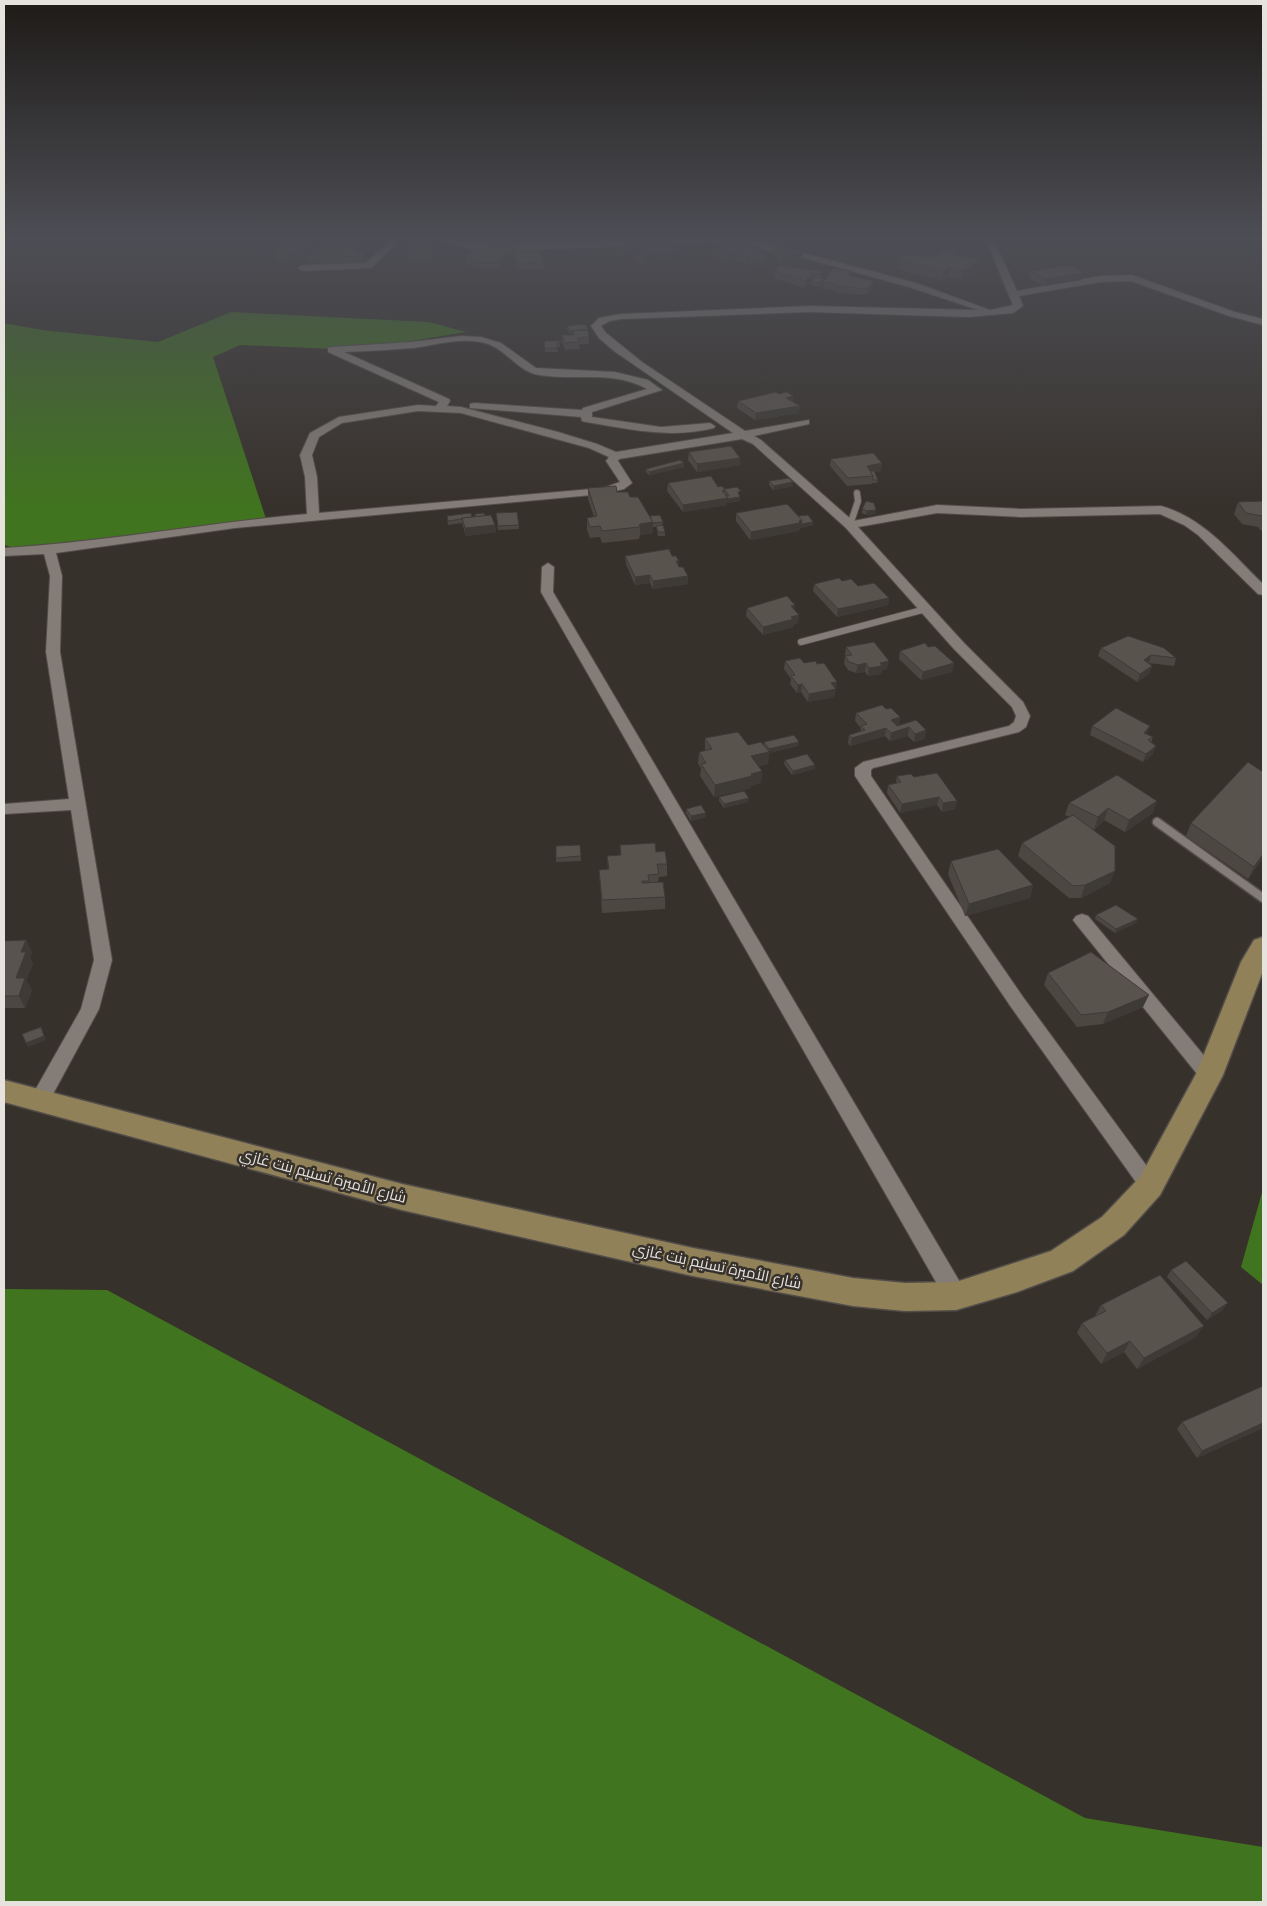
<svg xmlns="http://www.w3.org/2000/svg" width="1267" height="1906" font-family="'Playfair Display',Cairo,serif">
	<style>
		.forest { fill: #40741e }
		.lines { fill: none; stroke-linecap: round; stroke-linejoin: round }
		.service-far1-casing { stroke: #524d49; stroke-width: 8 }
		.service-casing { stroke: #524d49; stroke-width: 11 }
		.minor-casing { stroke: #524d49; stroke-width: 2 }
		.secondary-casing { stroke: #524d49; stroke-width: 3 }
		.service-far1 { stroke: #847d77; stroke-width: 6 }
		.service { stroke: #847d77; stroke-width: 8 }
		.minor { fill: #847d77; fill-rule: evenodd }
		.secondary { fill: #918159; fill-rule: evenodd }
		.wall { fill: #4d4742 }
		.shaded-wall { fill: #3e3a36 }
		.building { fill: #59534d; stroke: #3e3a36 }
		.labels { text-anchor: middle; stroke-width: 5; stroke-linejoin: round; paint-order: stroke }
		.street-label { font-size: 15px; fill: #e6e2de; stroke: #37312b }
	</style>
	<rect width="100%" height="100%" fill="#37312b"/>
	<g class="forest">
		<path d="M231,312L429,322L466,332L357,350L240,345L213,357L268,525L18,549L4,545V323L42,330L158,342Z"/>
		<path d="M1263,1189V1285L1241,1267Z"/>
		<path d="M4,1289L107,1290L1085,1818L1263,1847V1902H4Z"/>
	</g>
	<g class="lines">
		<g class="service-far1-casing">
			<g id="service-far1">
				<path d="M850,525L858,501L857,493"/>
				<path d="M801,642L926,609"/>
			</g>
		</g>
		<g class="service-casing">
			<path id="service" d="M1157,822L1263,898"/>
		</g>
		<g class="minor-casing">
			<g id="minor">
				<path d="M391,240H400L371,268L302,271L298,268L302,265L366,263Z"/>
				<path d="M442,240L499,245L631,240H702L698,243L499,251L472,249Z"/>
				<path d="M703,240H744L774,245L916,283L990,310L1013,305L986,240H994L1017,291L1100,276L1132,275L1235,312L1263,319V325L1229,316L1131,281L1100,282L1019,296L1023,306L1013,313L969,317L809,312L621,319L610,321L601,326L606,333L642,362L745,431L809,420V424L754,436L761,440L853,521L937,505L1021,509L1161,506C1203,517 1233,555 1263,584V595L1258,594L1198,535L1184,525L1160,514L1021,517L937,513L858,527L964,643L1023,702L1030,716L1026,727L1019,732L873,768L871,770V776L1023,997L1157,1180L1160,1186L1157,1192L1150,1195L1143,1192L1011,1007L855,776V768L863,762L1009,726L1014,722L1016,716L1012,707L954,649L846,528L753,444L742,439L619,459L618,461L632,483L624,489L603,494L235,528L56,553L62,576L60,652L112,960L99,1009L46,1107L39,1109L32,1107L29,1101L81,1009L94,960L71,810L4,814V804L69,799L46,652L50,576L44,554L4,556V548C105,542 206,523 307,514L305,477L300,455L310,433L339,417L418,405L436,406L439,402L328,352V348L331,347L411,342L461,336L481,337L501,343L536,368L615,372L648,380L662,390L592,412V417L661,427L710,423L715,426L714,428C670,439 629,429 586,422L582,421L581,417L470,408V404L474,403L582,410L583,408L647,389C614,370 575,381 539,375C518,372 508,351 488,344C464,336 436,345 413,348C390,350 367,351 344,352L449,399L450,401L447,406L461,407L558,432L597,444L616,452L733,433L614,351L599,338L591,326L599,318L621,314L809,306L978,310L909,287L789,254ZM418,411L461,413L589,448L609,457L606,461L620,482L603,488L319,513L317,477L312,455L319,437L342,423Z"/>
				<path d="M548,563L554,567L553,592L964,1289L967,1296L964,1303L956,1306L948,1303L541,592L542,567Z"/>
				<path d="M1082,914L1088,916L1216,1070L1219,1075L1216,1080L1209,1083L1202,1080L1076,924L1073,920L1076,916Z"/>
			</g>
		</g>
		<g class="secondary-casing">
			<path id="secondary" d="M1263,937V971L1223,1075L1160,1195L1124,1235L1073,1271L1017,1292L956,1310L905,1311L853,1306L693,1276L402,1210L4,1102V1080L402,1184L693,1248L853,1278L905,1283L956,1282L1051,1251L1102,1217L1140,1177L1196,1074L1241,962L1254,940Z"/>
		</g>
		<use href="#service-far1" class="service-far1"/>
		<use href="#service" class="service"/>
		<use href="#minor" class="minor"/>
		<use href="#secondary" class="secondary"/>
	</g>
	<g class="wall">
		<path d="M561,240H597V241H562Z"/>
		<path d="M357,242L359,252L367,259L363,263L308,262L307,255Z"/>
		<path d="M631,244L682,251L677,252V256L642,264L634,260V253H635L633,252V254L621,257L615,254V248L631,247Z"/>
		<path d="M437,246V253H436V260L429,262L407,258L406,252L408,251V248Z"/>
		<path d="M515,246V250L543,262L544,269L516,270L515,257L509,256L499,269L474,268L467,264L466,257L485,250Z"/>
		<path d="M278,247L311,249L302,258L294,257L289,261L275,260L274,253L278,249Z"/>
		<path d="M711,248L764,256L767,258V265L754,266L749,263L746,264L734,261L726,262L722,258H714L711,254Z"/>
		<path d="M774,250L802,253V259L781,264L774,257Z"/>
		<path d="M956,250L955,255L979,267L970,276L961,280L949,278L942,280L899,270L900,260L936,257Z"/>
		<path d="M774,271H822L821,278L824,281L850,271V276L873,287L867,295L835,293V291L823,289V283L820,287L811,285V282L813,280L804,288L774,278Z"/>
		<path d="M1030,271L1081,280L1044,286L1029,278Z"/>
		<path d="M567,326L588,332L589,344H579L580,349L565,350L562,342V335H573V334H570L567,329Z"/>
		<path d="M544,341H560V347H557L558,352H545Z"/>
		<path d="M779,394L793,396V402L799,413L755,420L737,408L738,401Z"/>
		<path d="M689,452L740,458V465L697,472L688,460Z"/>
		<path d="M831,459L882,463L881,471L875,472L878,480L877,483H872V482V484L847,486L830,466Z"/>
		<path d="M684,463V467L649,475L646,472V469Z"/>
		<path d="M769,481L793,482V486L773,490L769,485Z"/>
		<path d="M668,483L724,489L740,495L739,496L740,501L727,503V505L683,512L667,491Z"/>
		<path d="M588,488L617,492L630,497L650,516L663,522L662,525L665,532V536H658L656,527H653V533L640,535L639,539L602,543L600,537L590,538L587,530V518L594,517L588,499Z"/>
		<path d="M1263,501V533L1258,527L1242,524L1234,514L1238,502Z"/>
		<path d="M862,509L876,510V514L866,515L862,513Z"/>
		<path d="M496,513L519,525V529L498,530Z"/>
		<path d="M736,513L798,516L813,522V525L800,528L799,531L750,540L736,521Z"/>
		<path d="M447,516L472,517L485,516L495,525L496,532L466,536L462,523L448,525Z"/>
		<path d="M625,556L679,567L688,584L653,589L650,583L635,585L626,564Z"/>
		<path d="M842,581L889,598L888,605L837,617L813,591L814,584Z"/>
		<path d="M747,608L795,611L799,615L798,623L794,624L793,627L763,635L746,616Z"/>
		<path d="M846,647L887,669L882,670L881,674L868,676L865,672L856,673L848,670L844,664L845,656H846L845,655Z"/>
		<path d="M928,647L954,663L952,672L921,680L899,659L900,651Z"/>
		<path d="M1101,648L1176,658L1174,666L1149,663L1152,666L1149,674L1137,682L1098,656Z"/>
		<path d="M785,661L804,663L817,664L837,682L834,697L808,702L801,692L797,693L790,684L791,679L784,669Z"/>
		<path d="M886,709L900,717L899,725L926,730L924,739L914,742L908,736L890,741L885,736L850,746L848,743L849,735L860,732L861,728L855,721L856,713Z"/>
		<path d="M1092,726L1147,734L1153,737L1151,743L1153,754L1143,762L1090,735Z"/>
		<path d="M705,738L748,745H764V742H799L798,746L769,753L768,764L759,766L762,771L761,783L751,786V788L714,797L700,776L701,768L698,764L699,752L705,751Z"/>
		<path d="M785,760L815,769L792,775L784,764Z"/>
		<path d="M897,776L914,777L957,801L955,809L942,812L937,805L900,813L887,793L888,785L896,783Z"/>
		<path d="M719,797L748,802L724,808L719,801Z"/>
		<path d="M1069,803L1153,813L1125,832L1104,820L1094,830L1091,828L1110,883L1081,898H1069L1018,856L1022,843L1070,817L1065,815Z"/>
		<path d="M686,809L706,817L691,821L686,813Z"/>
		<path d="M1191,823L1263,858L1248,879L1186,836Z"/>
		<path d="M580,845L581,861L556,862V846Z"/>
		<path d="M620,845L656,852L667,864V876L659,877L658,882L665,897V909L602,913L599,870L608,869L607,856L620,855Z"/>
		<path d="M951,861L1033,885L1030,898L965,916L948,874Z"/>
		<path d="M1096,915L1136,923L1115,933L1095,919Z"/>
		<path d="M26,940L32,953L30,958L33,964L26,980L32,990L25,1008H4V941Z"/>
		<path d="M1048,973L1143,1007L1103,1024L1077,1027L1044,985Z"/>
		<path d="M1171,1270L1223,1310L1207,1320L1167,1277Z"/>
		<path d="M1101,1305L1196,1337L1137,1369L1124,1352L1101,1364L1077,1333L1082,1323L1095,1316Z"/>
		<path d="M1263,1386V1428L1197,1458L1177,1429L1182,1422Z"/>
	</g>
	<g class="shaded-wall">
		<path d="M357,242L359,254L354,252L352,247Z"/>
		<path d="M310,243L311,249L302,258L301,251Z"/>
		<path d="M682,245V251L677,252V256L642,264V257Z"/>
		<path d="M437,246V253H436V260L429,262L428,256L432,248Z"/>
		<path d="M633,248V254L621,257V251Z"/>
		<path d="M508,250L509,256L499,269L498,263Z"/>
		<path d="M764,250V257L767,258V265L754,266V260L758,253Z"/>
		<path d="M293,251L294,257L289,261L288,255Z"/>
		<path d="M366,253L367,259L363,263L362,257Z"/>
		<path d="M802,253V259L781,264L782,258Z"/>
		<path d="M734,254V261L726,262V255Z"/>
		<path d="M750,256L749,263L746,264V258Z"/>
		<path d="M980,258L979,267L970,276L961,280L962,271Z"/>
		<path d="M950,268L949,278L942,280L944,271Z"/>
		<path d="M814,273L813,280L804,288L805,281Z"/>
		<path d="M1083,273L1081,280L1044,286L1045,279Z"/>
		<path d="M873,281V287L867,295L868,289Z"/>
		<path d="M588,329V332L573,331V334H570V331Z"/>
		<path d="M793,396V403L786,398Z"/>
		<path d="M800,406L799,413L755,420L756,413Z"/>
		<path d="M740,458V465L697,472V464Z"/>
		<path d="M684,463V467L649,475V472Z"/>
		<path d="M882,463L881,471L870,473L867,466Z"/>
		<path d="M793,482V486L773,490L774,486Z"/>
		<path d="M740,497V501L727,503V505L683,512V505L728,498Z"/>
		<path d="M876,510V514L866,515L867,511Z"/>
		<path d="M802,520L813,522V525L800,528L799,531L750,540L751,532Z"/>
		<path d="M653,522V533L640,535V524Z"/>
		<path d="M495,525L496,532L466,536L465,528Z"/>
		<path d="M676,561H679V568Z"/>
		<path d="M650,575V583L635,585V577Z"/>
		<path d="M688,576V584L653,589V581Z"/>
		<path d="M889,598L888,605L837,617L838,609Z"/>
		<path d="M795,605L794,613L791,606Z"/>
		<path d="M799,615L798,623L794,624L793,627L763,635V627Z"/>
		<path d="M1151,655L1149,663L1144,660Z"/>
		<path d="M889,661L887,669L882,670L881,674L868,676L869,668L880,663Z"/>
		<path d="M866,663L865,672L856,673L858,665Z"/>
		<path d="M954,663L952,672L921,680L923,672Z"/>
		<path d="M1152,666L1149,674L1137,682L1140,674Z"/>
		<path d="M837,682L834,697L808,702L809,694L831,683Z"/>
		<path d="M802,684L801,692L797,693L798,685Z"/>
		<path d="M900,717L899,725L890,728L891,720Z"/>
		<path d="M1150,726L1147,734L1144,733Z"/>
		<path d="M909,727L908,736L890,741L891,733Z"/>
		<path d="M886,728L885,736L850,746L852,738Z"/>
		<path d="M926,730L924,739L914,742L915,734Z"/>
		<path d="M799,742L798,746L769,753L768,764L750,769L751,756L769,752V749Z"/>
		<path d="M1156,746L1153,754L1143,762L1146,754Z"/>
		<path d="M815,765V769L792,775L793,771Z"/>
		<path d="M762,771L761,783L751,786V788L714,797L715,785Z"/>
		<path d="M939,797L937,805L900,813L902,804Z"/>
		<path d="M749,798L748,802L724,808V804Z"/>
		<path d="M957,801L955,809L942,812L943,803Z"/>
		<path d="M1157,801L1153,813L1125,832L1129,820Z"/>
		<path d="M1108,808L1104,820L1094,830L1098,817Z"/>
		<path d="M706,813V817L691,821V816Z"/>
		<path d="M1263,854V858L1248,879L1254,867Z"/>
		<path d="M1115,871L1110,883L1081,898L1085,885Z"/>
		<path d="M1033,885L1030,898L965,916L969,904Z"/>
		<path d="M1138,919L1136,923L1115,933L1116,929Z"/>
		<path d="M26,940L32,953L30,958L33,964L26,980L32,990L25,1008L19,996L16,978L21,952Z"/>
		<path d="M1149,995L1143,1007L1103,1024L1108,1012Z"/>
		<path d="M41,1027L46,1040L28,1047L26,1043Z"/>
		<path d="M1228,1303L1223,1310L1207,1320L1212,1313Z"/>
		<path d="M1204,1326L1196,1337L1137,1369L1144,1358Z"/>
		<path d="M1130,1341L1124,1352L1101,1364L1107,1353Z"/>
		<path d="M1263,1423V1428L1197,1458L1202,1451Z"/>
	</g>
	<g class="building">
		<path d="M285,241L310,243L301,251H293L288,255L274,253V250L282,248L278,247Z"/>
		<path d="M346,241L357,242L352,247L358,248L354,252L366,253L362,257L307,255L318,245L334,246L342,245Z"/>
		<path d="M675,241L682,245L672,247L677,250L642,257L634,253L643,251L631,244L640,242L655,244Z"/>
		<path d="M417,244L437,246L432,248L436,250L431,252L435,253L428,256L406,252L410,250L408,248Z"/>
		<path d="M732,244L748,245L763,248L764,250L758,253L767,258L754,260L750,256L746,258L734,254L726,255L722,252H714L711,248Z"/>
		<path d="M627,245L633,248L621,251L615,248Z"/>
		<path d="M487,246H515L514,250H539L543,262L516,264L514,250H508L498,263L473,262L466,257L476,249L485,250Z"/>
		<path d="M781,247L802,253L782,258L774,250Z"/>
		<path d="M944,249L956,250L954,255L980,258L972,266L962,271L950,268L944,271L900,260L907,255L936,257Z"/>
		<path d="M1072,265L1083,273L1045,279L1030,271Z"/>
		<path d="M779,266L822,271L820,274L814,273L805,281L774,271Z"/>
		<path d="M833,268L850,271L847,275L873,281L868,289L836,286L837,284L823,282Z"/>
		<path d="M815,277L824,279L821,283L811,282Z"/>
		<path d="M585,324L588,329L570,331L567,326Z"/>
		<path d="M588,330L589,337L578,338L579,342L565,343L562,335H574L573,331Z"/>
		<path d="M544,341H560V343H557V348H545Z"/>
		<path d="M776,392L779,394L787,392L793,396L786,398L800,406L756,413L738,401Z"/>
		<path d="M731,446L740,458L697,464L689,452Z"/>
		<path d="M873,453L882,463L867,466L873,476L848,478L831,459Z"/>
		<path d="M680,460L684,463L649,472L646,469Z"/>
		<path d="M870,471H874L878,480H873V476Z"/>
		<path d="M711,476L718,487L722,486L725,490L722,491L728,498L683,505L668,483Z"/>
		<path d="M789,478L793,482L774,486L769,481Z"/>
		<path d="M616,486L617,492H628L630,497H638L653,522L640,524L639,527L602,531L600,526L590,527L587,518L597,516L588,488Z"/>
		<path d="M737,487L741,491L738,492L740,497L727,499L728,498L726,496H729L724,489Z"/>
		<path d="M866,501L874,503L876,510L867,511L862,509Z"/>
		<path d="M1263,501V517L1262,516L1246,513L1238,502Z"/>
		<path d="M787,504L802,520L799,521L800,523L751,532L736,513Z"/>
		<path d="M517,512L519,525L498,526L496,513Z"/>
		<path d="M471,513L472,517L462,518V519L448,521L447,516Z"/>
		<path d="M484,513L485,516L475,517V514Z"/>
		<path d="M491,515L495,525L465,528L462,518Z"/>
		<path d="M660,515L663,522L653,523L650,516Z"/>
		<path d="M808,515L813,522L801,524L802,520L798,516Z"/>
		<path d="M663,525L665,532H658L656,526Z"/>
		<path d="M669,549L672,556H676L679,561H676L679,567H683L688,576L653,581L650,575L635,577L625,556Z"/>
		<path d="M839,578L842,581L851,579L858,586L874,583L889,598L838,609L814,584Z"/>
		<path d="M787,596L795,605L791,606L799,615L791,617L794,619L763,627L747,608Z"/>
		<path d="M1128,636L1164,648L1176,658L1151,655L1144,660L1152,666L1140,674L1101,648Z"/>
		<path d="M874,642L889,661L880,663L882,666L869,668L866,663L858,665L849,662L845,656L852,655L846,647Z"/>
		<path d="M925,643L928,647L935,646L954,663L923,672L900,651Z"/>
		<path d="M800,658L804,663L816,661L817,664L824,663L837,682L831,683L836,689L809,694L802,684L798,685L791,676L795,675L785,661Z"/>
		<path d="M882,705L886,709L891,708L900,717L891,720L897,726L916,720L926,730L915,734L909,727L891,733L886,728L852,738L849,735L865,730L861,726L867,724L856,713Z"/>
		<path d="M1116,708L1150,726L1144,733L1153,737L1148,740L1156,746L1146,754L1092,726Z"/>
		<path d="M738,732L748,745L761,742L769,752L751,756L762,771L751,774L752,776L715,785L701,764L706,763L699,752L712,749L705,738Z"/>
		<path d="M794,735L799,742L769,749L764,742Z"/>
		<path d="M807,754L815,765L793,771L785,760Z"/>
		<path d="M1248,762L1263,772V854L1254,867L1191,823Z"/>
		<path d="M937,773L957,801L943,803L939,797L902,804L888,785L901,782L897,776L911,774L914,777Z"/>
		<path d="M1117,775L1157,801L1129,820L1108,808L1098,817L1069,803Z"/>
		<path d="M744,791L749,798L724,804L719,797Z"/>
		<path d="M701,805L706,813L691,816L686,809Z"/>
		<path d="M1073,815L1115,846V871L1085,885L1073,886L1022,843Z"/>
		<path d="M655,843L656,852L665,851L667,864H657L659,874L648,875L649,881H642V883L663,882L665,897L602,900L599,870L609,869L607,856L621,855L620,845Z"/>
		<path d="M580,845L581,856L556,858V846Z"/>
		<path d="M998,849L1033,885L969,904L951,861Z"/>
		<path d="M1116,905L1138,919L1116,929L1096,915Z"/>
		<path d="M26,940L21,952H26L16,978H25L19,996H4V941Z"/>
		<path d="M1091,952L1149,995L1108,1012L1081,1015L1048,973Z"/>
		<path d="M41,1027L44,1036L26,1043L22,1034Z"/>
		<path d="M1186,1261L1228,1303L1212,1313L1171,1270Z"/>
		<path d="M1160,1275L1204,1326L1144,1358L1130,1341L1107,1353L1082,1323L1106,1311L1101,1305Z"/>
		<path d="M1263,1386V1423L1202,1451L1182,1422Z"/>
	</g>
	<linearGradient id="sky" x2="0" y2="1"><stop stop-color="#1e1b18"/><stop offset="0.47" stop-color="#4d4e55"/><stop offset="1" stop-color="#4d4e55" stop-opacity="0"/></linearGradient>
	<rect width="1267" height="507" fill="url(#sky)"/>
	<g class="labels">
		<g class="street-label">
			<text transform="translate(323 1176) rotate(15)" y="5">شارع الأميرة تسنيم بنت غازي</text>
			<text transform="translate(717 1266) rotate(12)" y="5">شارع الأميرة تسنيم بنت غازي</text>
		</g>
	</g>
	<rect width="1267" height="1906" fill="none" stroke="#e6e2de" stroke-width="10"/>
</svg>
